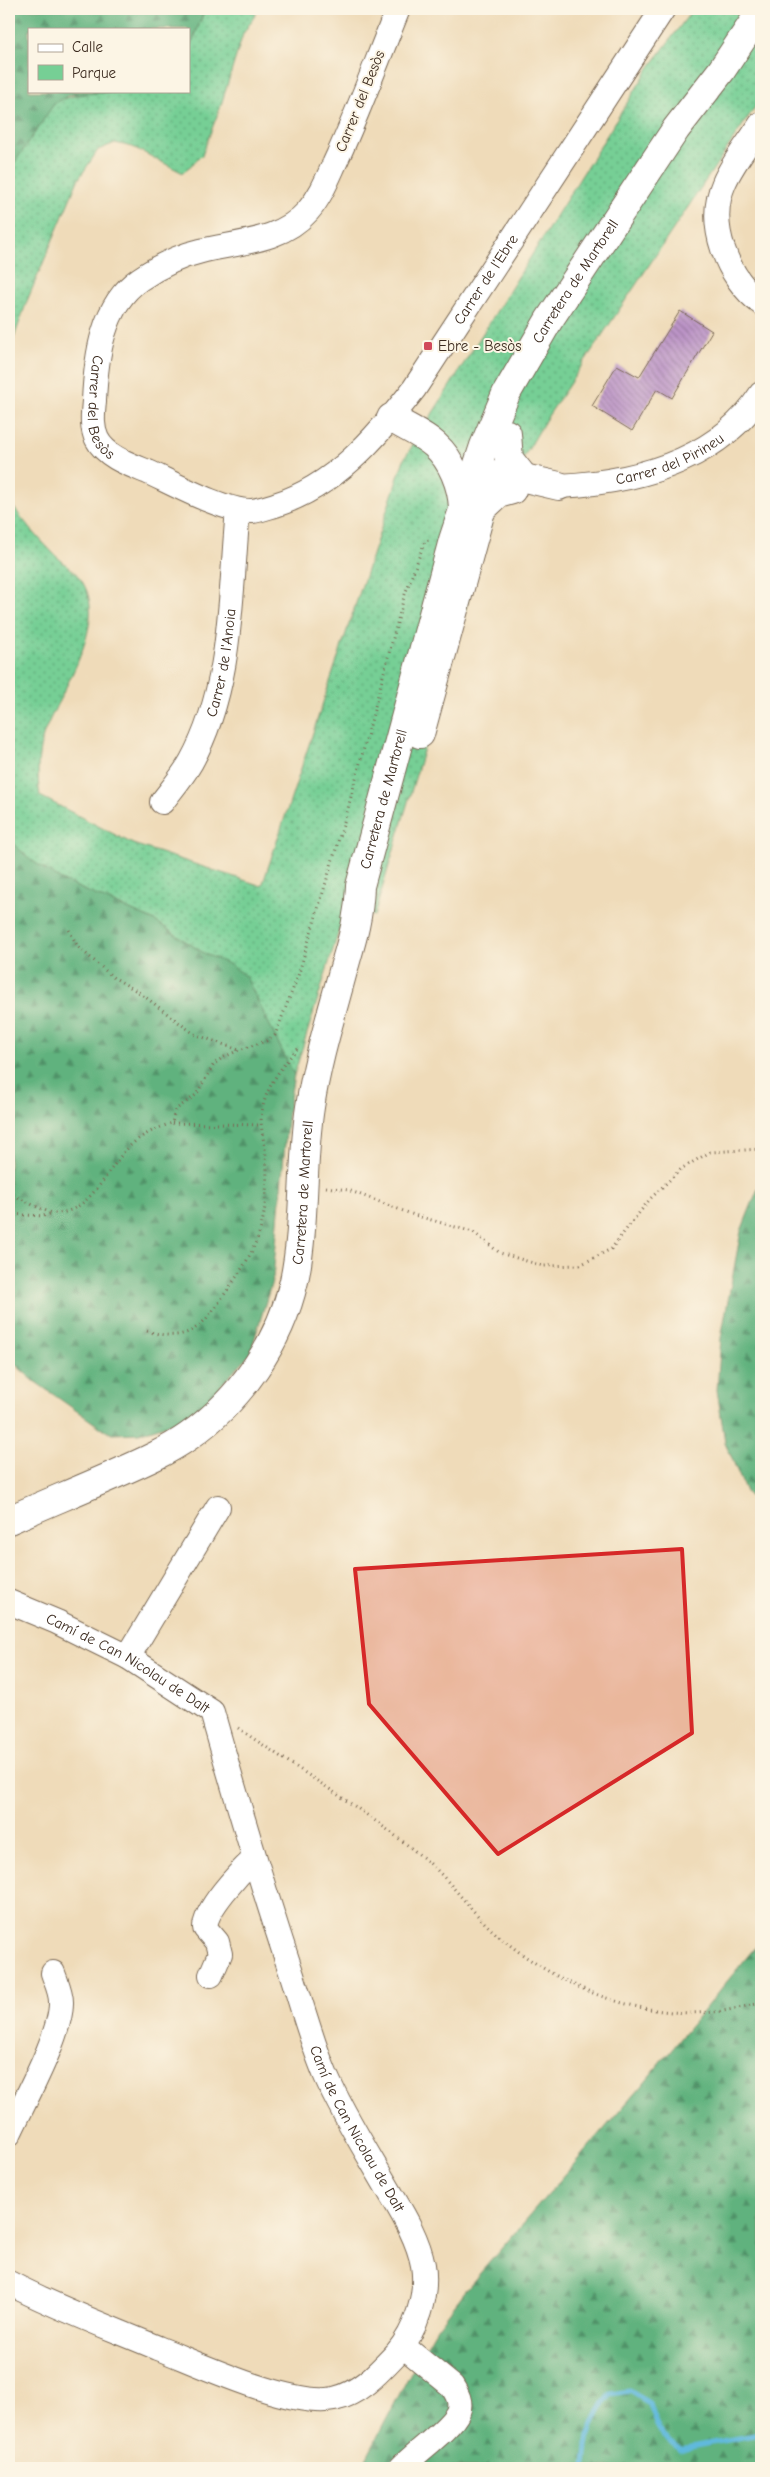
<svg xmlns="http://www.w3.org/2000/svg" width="770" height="2477" font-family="'Comic Neue',sans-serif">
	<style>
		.green { fill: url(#green-dots); stroke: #587c5a }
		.forest { fill: url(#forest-firs); stroke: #4e6e4e }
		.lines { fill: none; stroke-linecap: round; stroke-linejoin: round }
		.stream { stroke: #60b9dd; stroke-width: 5 }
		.building { fill: url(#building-back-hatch) }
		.minor-casing { stroke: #7a6854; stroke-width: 26 }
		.major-casing { stroke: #7a6854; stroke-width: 30 }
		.path { stroke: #7a6854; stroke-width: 3; stroke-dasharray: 1 4; stroke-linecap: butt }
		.minor { stroke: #fff; stroke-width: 24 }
		.major { stroke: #fff; stroke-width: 28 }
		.marked { fill: #d62828; fill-opacity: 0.2; stroke: #d62828; stroke-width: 4; stroke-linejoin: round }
		.poi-dot { fill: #d1495b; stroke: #fcf5e5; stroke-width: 2 }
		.labels { text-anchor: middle; stroke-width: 4; stroke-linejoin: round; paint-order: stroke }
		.street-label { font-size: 15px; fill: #3b2a1e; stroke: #fcf5e5 }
		.poi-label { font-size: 15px; fill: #3b2a1e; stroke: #fcf5e5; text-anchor: start }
	</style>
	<defs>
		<pattern id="green-dots" width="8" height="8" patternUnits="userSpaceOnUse" patternTransform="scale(1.25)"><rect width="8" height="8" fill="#76cf95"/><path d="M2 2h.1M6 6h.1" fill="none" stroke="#62a879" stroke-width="1.8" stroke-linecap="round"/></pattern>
		<pattern id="forest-firs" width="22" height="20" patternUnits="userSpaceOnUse" patternTransform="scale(1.25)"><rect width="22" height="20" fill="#60b27e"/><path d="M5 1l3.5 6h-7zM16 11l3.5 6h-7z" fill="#509167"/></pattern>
		<pattern id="building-back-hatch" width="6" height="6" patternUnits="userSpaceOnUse" patternTransform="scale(1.25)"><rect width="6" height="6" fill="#bc94c7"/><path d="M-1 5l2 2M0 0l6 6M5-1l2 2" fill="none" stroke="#9a79a1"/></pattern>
	</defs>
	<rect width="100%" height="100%" fill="#fcf5e5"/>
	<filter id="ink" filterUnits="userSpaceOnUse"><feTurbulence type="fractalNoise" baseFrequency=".02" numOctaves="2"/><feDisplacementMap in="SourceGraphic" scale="10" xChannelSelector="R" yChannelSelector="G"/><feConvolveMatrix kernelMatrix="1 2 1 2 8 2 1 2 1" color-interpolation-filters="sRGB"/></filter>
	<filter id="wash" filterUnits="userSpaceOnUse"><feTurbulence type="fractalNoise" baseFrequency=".0096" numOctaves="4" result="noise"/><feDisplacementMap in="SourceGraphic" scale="20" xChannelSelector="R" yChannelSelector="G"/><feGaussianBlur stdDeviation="1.12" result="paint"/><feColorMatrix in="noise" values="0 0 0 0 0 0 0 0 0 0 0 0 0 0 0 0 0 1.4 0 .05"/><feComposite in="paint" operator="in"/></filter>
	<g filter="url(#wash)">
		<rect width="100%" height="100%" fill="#efdbb9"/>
		<g class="green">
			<path d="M205,9H259L243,34L221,105L202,155L183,173L133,147L115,143L98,150L78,180L27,301L9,352V171L12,166C25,148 39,120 53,105C70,87 162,91 189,91V51Z"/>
			<path d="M693,9H761V98L546,419L497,503L374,916L346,908L294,1075L246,977L205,954L155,921L61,880L31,860L9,840V501C23,521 39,539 56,556C65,564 77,572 83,583C109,627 58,694 43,736C37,756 37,776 40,796L133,844L262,886L404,459L649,68Z"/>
		</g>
		<g class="forest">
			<path d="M9,9H205L189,51V29H29V91H128L69,95L54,104L9,171Z"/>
			<path d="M9,840L31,860L61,880L155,921L205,954L231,965L246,977L294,1075L288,1110L273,1278L250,1354L193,1416L140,1433L112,1434L104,1430L34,1381L9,1359Z"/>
			<path d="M761,1181V1509L746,1492L725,1442L717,1390L721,1338L741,1231Z"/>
			<path d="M761,1940V2468H361L410,2374L437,2328L469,2286L642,2085Z"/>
		</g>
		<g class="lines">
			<path class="stream" d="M585,2468C586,2438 592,2418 610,2394L630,2391L649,2403C656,2426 659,2436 680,2449L755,2435L761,2431"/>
		</g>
		<g id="blocks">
			<path class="building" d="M680,311L712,331L672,398L657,389L632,431L592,406L617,365L639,377Z"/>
		</g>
	</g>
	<g filter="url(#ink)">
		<use href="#blocks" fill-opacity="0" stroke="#7a6854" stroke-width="1"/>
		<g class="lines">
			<g class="minor-casing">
				<g id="minor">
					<path id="s1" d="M398,9C378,58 360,108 338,156C329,175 322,195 308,211C281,242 238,242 201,251C179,256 159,266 140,279C102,305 96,358 94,401C93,413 91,427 97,439C106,457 131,465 148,472C174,484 225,512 252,511C260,510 268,507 275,505C335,486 376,438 414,389L663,9"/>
					<path d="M761,124C749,143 733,162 724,183C706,224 727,278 761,303"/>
					<path id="s2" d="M559,486C636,482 717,462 761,394"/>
					<path id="s3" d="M162,802C172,789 183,776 191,762C233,686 230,594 238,510"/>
					<path id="s4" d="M9,1602L57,1622L128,1657L212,1712C237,1801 263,1888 292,1975C303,2009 312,2043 326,2076C343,2115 370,2157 391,2194C404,2216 418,2239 423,2265C428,2295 416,2331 396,2354C379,2372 359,2394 334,2399C292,2408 199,2364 158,2348C108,2327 57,2308 9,2283"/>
					<path d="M128,1657L218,1507"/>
					<path d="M211,1975L220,1954L217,1942L205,1928C205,1909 239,1873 253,1860"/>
					<path d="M9,2134C23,2103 62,2034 61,2002C61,1992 56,1982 53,1973"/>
					<path d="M401,2468C415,2453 451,2428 458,2412C462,2402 457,2394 452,2386L403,2346"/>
				</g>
			</g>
			<g class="major-casing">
				<g id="major">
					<path d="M391,418C405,427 423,434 435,445C452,460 462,486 463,508"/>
					<path d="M507,434L509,459L524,478"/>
					<path d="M474,502C484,473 491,470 520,477C533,480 546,483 559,486"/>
					<path d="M482,509L498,494L512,490"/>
					<path d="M420,734L482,507"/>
					<path id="s5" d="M9,1520C45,1504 82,1489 118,1473C143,1462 168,1451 189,1436C240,1400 280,1343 294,1281C306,1224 301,1164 310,1107C317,1061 331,1016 343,971C352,940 359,919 360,886L453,540L484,446L506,394L549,320L634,192L676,129L721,71L761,11"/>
				</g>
			</g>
			<g class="path">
				<path d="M69,930L78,947L113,977L140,993L194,1034L239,1050"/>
				<path d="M172,1123L261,1125"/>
				<path d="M326,1187L348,1190L414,1215L473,1232L500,1253L543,1266L580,1265L611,1249L650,1199L681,1169L710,1152L761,1149"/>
				<path d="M9,1193C18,1197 47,1213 54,1213C91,1214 107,1168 129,1147C141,1135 157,1128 172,1123L175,1110L196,1095L214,1064L222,1058L239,1050L266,1041L275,1035L298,976L347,812L404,597L425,541L430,540"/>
				<path d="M9,1214L43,1216L53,1213"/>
				<path d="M147,1331C195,1346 207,1319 231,1285C249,1259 261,1239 265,1206C266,1191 268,1173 266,1157C265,1142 259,1127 262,1112C265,1088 283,1064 299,1047"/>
				<path d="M238,1728C299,1770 364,1809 421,1856C448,1877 467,1907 492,1930C551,1983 632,2019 713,2012C729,2011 745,2006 761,2003"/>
			</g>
			<use href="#minor" class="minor"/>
			<use href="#major" class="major"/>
		</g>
	</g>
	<path class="marked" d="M682,1549L692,1733L498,1854L369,1704L355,1569Z"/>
	<rect class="poi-dot" x="423" y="341" width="10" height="10" rx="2.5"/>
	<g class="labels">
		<g class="street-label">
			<text transform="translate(360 101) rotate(-68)" y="5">Carrer del Besòs</text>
			<text dy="5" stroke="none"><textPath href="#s1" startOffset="1092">Carrer de l'Ebre</textPath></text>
			<text dy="5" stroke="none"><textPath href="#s5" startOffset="1438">Carretera de Martorell</textPath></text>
			<text dy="5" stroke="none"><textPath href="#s1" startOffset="549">Carrer del Besòs</textPath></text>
			<text dy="5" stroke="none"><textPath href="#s2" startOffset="115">Carrer del Pirineu</textPath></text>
			<text dy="5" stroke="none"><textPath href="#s3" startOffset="154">Carrer de l'Anoia</textPath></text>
			<text dy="5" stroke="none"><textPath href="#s5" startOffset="882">Carretera de Martorell</textPath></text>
			<text dy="5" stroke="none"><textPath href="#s5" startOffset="479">Carretera de Martorell</textPath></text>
			<text dy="5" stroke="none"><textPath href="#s4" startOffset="134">Camí de Can Nicolau de Dalt</textPath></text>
			<text dy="5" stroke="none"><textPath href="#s4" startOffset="674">Camí de Can Nicolau de Dalt</textPath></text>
		</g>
		<g class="poi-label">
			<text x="438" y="351">Ebre - Besòs</text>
		</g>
	</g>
	<rect width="770" height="2477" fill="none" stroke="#fcf5e5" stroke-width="30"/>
	<rect x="28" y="28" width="162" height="65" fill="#fcf5e5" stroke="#afa495"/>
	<rect x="38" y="44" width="25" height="8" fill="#ffffff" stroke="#afa495"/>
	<text x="72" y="52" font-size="15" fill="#3b2a1e">Calle</text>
	<rect x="38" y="65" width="25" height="15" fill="#76cf95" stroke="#afa495"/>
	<text x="72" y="78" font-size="15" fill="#3b2a1e">Parque</text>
</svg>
